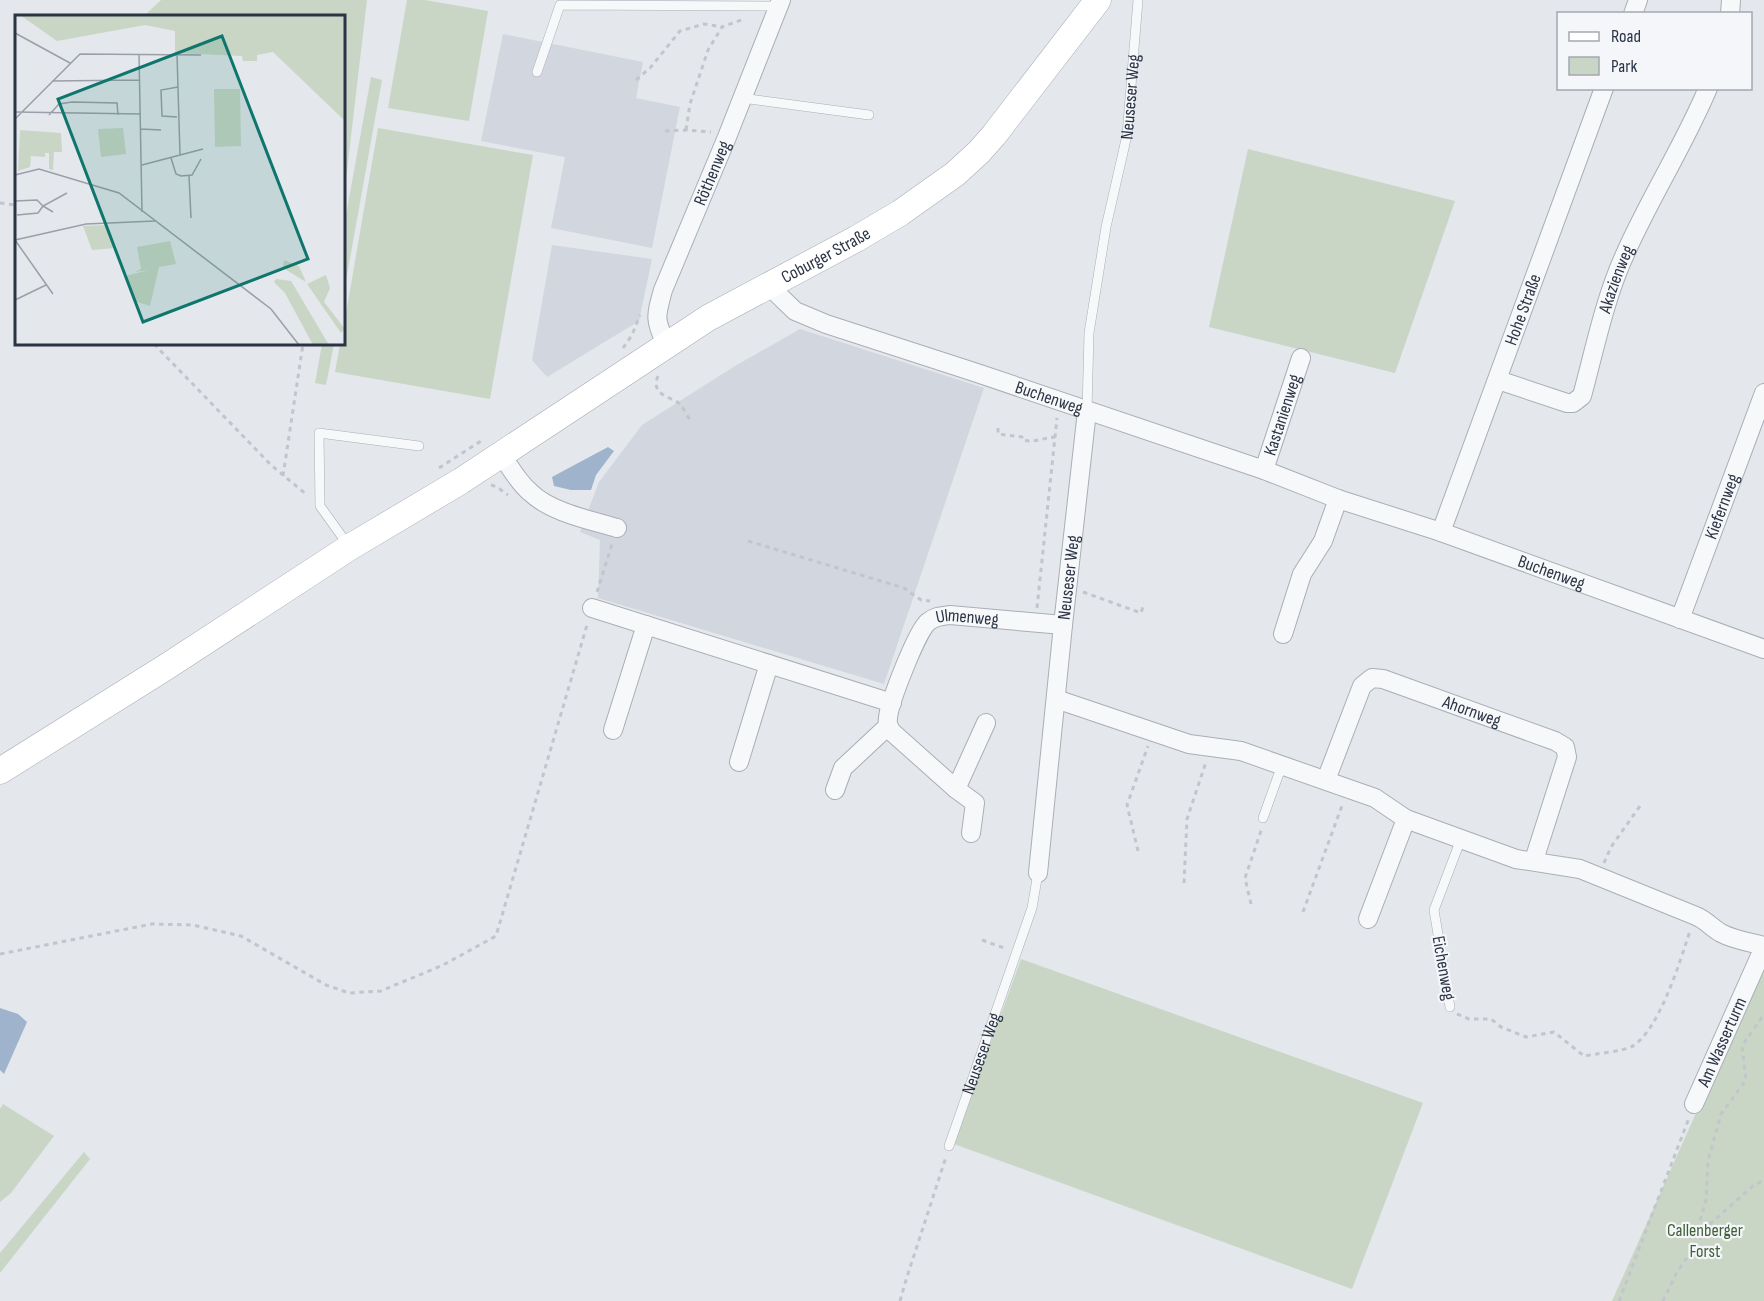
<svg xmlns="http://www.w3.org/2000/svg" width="1764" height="1301" font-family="'Sofia Sans Condensed',sans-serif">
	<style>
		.built { fill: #d2d6de }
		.green { fill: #c9d6c5 }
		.water { fill: #9fb4cc }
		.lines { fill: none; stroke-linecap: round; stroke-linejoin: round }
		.service-casing { stroke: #a9aeb7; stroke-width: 10 }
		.minor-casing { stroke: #a9aeb7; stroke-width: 20 }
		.secondary-casing { stroke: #a9aeb7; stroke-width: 27 }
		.path { stroke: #c2c5cb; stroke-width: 3; stroke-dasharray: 4.5 4.5; stroke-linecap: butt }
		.service { stroke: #f7f8fa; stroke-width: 9 }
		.minor { stroke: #f7f8fa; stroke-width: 18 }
		.secondary { stroke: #fff; stroke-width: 26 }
		.labels { text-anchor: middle; stroke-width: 4.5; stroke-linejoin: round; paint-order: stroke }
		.street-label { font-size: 18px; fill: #2b3445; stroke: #f4f6f9 }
		.park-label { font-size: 18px; fill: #3f6138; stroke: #f4f6f9 }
		.inset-road { fill: none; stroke: #9a9fa9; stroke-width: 1.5 }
		.view { fill: #0f766e; fill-opacity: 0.15; stroke: #0f766e; stroke-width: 3 }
		.inset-edge { fill: none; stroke: #2b3445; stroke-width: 3 }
	</style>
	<rect width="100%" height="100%" fill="#e4e7ec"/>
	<g class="built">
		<path d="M503,34L643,62L636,98L680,107L652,248L551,228L565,157L481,141Z"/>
		<path d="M552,245L652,259L639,321L547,377L532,360Z"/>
		<path d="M800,329L984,388L884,684L598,598L600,540L580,532L599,482L642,425L735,366Z"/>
	</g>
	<g class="green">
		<path d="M161,0H367L344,196V16H144Z"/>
		<path d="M407,0H425L488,11L469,121L388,108Z"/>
		<path d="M371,77L382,80L344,292V226Z"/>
		<path d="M378,128L533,155L490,399L335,372L340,344H344V325Z"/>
		<path d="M1248,149L1455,201L1395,373L1209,327Z"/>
		<path d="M322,344H334L326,385L315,383Z"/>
		<path d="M1021,959L1423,1103L1352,1289L954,1144Z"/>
		<path d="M1764,961V1301H1612Z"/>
		<path d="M3,1104L54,1136L11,1193L0,1202V1109Z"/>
		<path d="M84,1152L90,1159L0,1273V1253Z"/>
	</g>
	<g class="water">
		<path d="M608,447L614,451L596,475L591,490H571L554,486L552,477Z"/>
		<path d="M0,1008L18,1014L27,1022L4,1074L0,1070Z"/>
	</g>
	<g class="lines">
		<g class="service-casing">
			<g id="service">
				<path d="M537,72L560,5L778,6"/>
				<path d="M742,98L869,115"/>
				<path id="s1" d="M1087,411L1089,333L1106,227L1127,135L1138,0"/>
				<path d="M348,545L320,506L319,433L419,446"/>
				<path d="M1263,818L1282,765"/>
				<path d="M1450,1007L1434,910L1461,839"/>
				<path id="s2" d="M949,1146L1032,908L1038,873"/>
			</g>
		</g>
		<g class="minor-casing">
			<g id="minor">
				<path d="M1633,14L1638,0"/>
				<path d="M1730,14L1731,0"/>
				<path id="s3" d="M768,285L795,311L826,324L974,372L1264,470L1338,499L1441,532L1764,649"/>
				<path id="s4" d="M666,345C655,318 655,319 663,290L727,137L781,0"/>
				<path id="s5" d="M1498,380L1567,403H1573L1582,396C1595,348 1605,297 1626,252C1651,196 1684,145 1708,88"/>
				<path d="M501,454C510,467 518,482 530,492C550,512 590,520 617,528"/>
				<path id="s6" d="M1264,470L1301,358"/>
				<path id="s7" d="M1441,532L1604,88"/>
				<path d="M592,608L892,703"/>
				<path id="s8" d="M1680,619L1764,393"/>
				<path d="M1283,634L1302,574L1323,541L1338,499"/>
				<path d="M1056,699L1189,744L1241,751L1375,798L1406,819L1516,859L1580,869L1696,916C1706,920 1712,928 1721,933C1734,940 1749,942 1764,946"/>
				<path d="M613,730L646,625"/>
				<path d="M739,762L769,664"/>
				<path id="s9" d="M1326,780L1362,686L1372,678L1383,679L1555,741L1565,747L1567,757L1534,860"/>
				<path d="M956,789L986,723"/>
				<path d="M835,790L843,768L888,726"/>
				<path id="s10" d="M971,833L975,803L956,789L892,732C889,727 887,724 888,718C889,703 917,631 928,622C935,616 942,616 950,615L1063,625"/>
				<path id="s11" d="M1038,873L1063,625L1087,411"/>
				<path d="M1368,919L1406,819"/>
				<path id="s12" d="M1694,1104L1764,947"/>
			</g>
		</g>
		<g class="secondary-casing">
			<g id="secondary">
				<path id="s13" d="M0,771L166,667L350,547L461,481L708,318L856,239L900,213L955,174L979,152L994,135L1098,0"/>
			</g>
		</g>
		<g class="path">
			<path d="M636,80L650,68L680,31L704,24L722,27"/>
			<path d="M686,130L690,104L708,50L722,27L744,19"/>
			<path d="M665,131L686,130L711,132"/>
			<path d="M0,203L16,205"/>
			<path d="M154,344L271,465L307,495"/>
			<path d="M623,348L632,335L640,315"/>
			<path d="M658,376C650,395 670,396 680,404C684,409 687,416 691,421"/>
			<path d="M998,428V434L1022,437V440C1036,443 1041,438 1055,437"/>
			<path d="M439,468L484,439"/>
			<path d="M283,476L303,344"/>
			<path d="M491,485L497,487L508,495"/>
			<path d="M748,541L904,588L921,600L930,601"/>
			<path d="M597,592L612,544"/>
			<path d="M1083,592L1141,613L1144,603"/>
			<path d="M1037,608L1057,418"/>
			<path d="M1138,851L1127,805L1148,746"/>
			<path d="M1604,863L1611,847L1640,806"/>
			<path d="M1184,883L1187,819L1206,762"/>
			<path d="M1251,904L1245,878L1262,828"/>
			<path d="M1303,912L1343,803"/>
			<path d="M982,940L1007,949"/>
			<path d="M0,954L152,924L193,925L241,936L326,985L349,993L381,991L443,965L496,936L587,625"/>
			<path d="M1457,1014L1469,1019H1491L1501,1027L1526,1037L1554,1032L1584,1056C1594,1054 1623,1051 1631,1047C1659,1032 1680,961 1690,931"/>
			<path d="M1695,1246L1694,1233L1700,1221L1706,1200L1708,1161L1721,1114L1746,1080L1742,1046L1764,1014"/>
			<path d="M900,1301L906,1280L946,1157"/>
			<path d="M1619,1301L1689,1118"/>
			<path d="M1663,1301L1677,1272L1711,1223L1754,1185L1764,1180"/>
		</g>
		<use href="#service" class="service"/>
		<use href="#minor" class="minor"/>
		<use href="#secondary" class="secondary"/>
	</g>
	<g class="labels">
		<g class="street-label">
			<text dy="6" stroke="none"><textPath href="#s1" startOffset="318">Neuseser Weg</textPath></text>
			<text dy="6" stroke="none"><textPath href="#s4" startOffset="184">Röthenweg</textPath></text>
			<text dy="6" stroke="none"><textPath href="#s13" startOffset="974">Coburger Straße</textPath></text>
			<text dy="6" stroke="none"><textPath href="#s5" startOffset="212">Akazienweg</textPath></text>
			<text dy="6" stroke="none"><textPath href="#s7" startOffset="237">Hohe Straße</textPath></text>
			<text dy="6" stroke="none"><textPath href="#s3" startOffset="306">Buchenweg</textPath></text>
			<text dy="6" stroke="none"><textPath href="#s6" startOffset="58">Kastanienweg</textPath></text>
			<text dy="6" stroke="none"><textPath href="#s8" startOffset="120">Kiefernweg</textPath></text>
			<text dy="6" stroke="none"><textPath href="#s3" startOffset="838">Buchenweg</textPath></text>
			<text dy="6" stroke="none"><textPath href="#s11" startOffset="297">Neuseser Weg</textPath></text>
			<text dy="6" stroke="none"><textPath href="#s10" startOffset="300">Ulmenweg</textPath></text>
			<text dy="6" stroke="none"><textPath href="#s9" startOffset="219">Ahornweg</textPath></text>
			<text transform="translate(1444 968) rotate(80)" y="6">Eichenweg</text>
			<text dy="6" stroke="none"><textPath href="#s12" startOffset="68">Am Wasserturm</textPath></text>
			<text dy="6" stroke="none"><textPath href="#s2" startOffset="98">Neuseser Weg</textPath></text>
		</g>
		<g class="park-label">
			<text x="1705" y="1236">Callenberger<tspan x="1705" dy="21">Forst</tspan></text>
		</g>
	</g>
	<g transform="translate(15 15)">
		<rect width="330" height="330" fill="#e4e7ec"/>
		<path d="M5,0H330V106L258,37L242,40V46H228L227,41L160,38V16L130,10L42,26ZM199,74H225L226,131L200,132ZM108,113L111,139L86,142L83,114ZM5,115L46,118L47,137H39L38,155L34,154V138H30V142L16,141L15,152L3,156ZM90,210L99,233L77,235L68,211ZM155,226L161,249L144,252L135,291L119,286L110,261L134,255L120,257L126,254L122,232ZM269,245L284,251L291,267L268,253ZM311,260L315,273L309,287L330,314L326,318L292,269ZM261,264L276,266L314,330H298L270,278L259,267Z" fill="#c9d6c5"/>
		<path class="inset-road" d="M0,18L55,48M124,39L127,197M162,39L165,140M37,66L125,65M0,97L126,99M34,100L44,89L57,87L102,88L103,100M162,102L147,101L146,75L163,72M0,104L65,39L186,40M126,114L146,115M156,143L161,159L166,161L177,160L186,144M127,150L188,134M0,160L24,154L104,178L256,294L284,330M174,161L176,203M0,186L22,185L28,191L23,198L2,200M38,197L28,191L52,178M0,225L71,209L140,206M0,225L38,279M0,285L31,270"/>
		<path class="view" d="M207,21L293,244L128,307L43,84Z"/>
		<rect width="330" height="330" class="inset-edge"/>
	</g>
	<rect x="1557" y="12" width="195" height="78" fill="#f4f6f9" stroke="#a4a8b1" stroke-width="1.5"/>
	<rect x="1569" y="32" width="30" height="9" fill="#ffffff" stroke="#a4a8b1" stroke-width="1.5"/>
	<text x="1611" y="42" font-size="18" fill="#2b3445">Road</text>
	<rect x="1569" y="57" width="30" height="18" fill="#c9d6c5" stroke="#a4a8b1" stroke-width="1.5"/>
	<text x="1611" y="72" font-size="18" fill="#2b3445">Park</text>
</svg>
